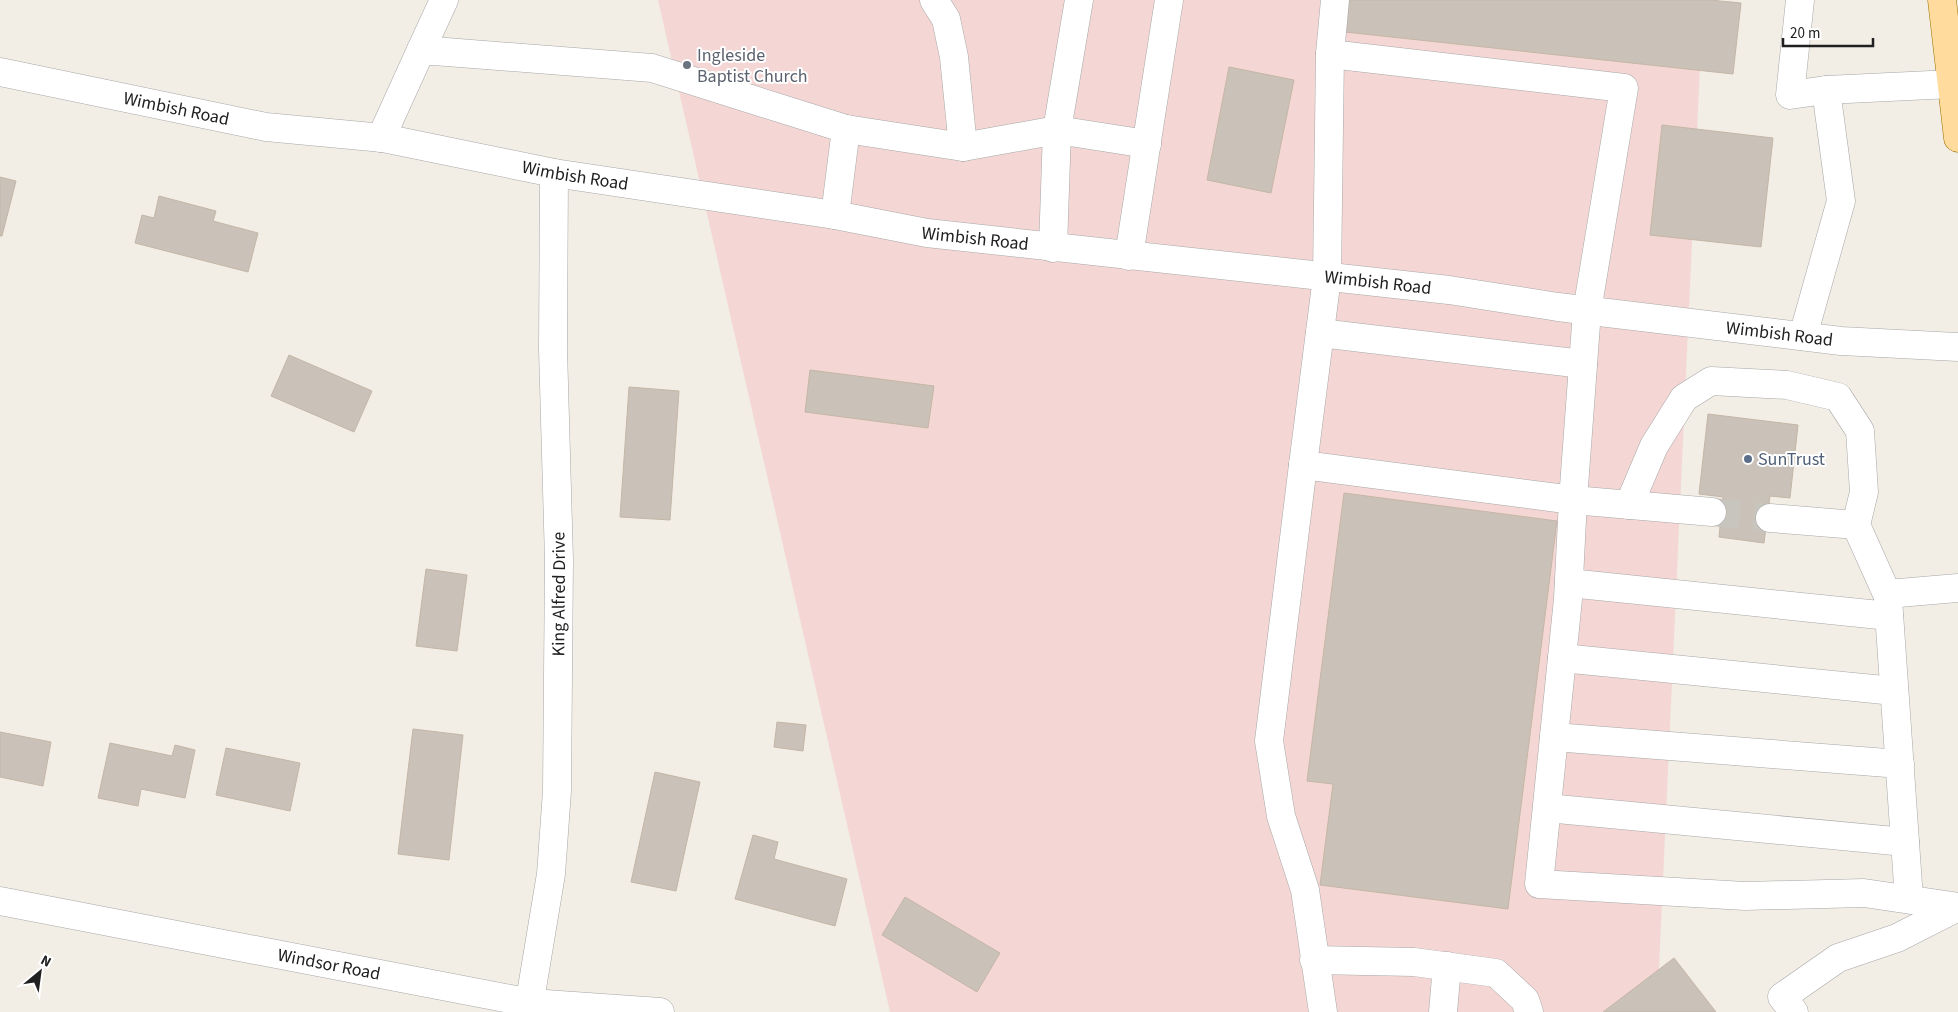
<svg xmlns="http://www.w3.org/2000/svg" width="1958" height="1012" font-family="'Source Sans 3',sans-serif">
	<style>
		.commercial { fill: #f4d7d4 }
		.building { fill: #cac1b8; stroke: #c5b6a6 }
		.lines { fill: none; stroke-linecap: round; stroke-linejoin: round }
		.minor-tunnel { stroke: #c8c5be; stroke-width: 28; stroke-dasharray: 28 14; stroke-linecap: butt }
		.minor-casing { stroke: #a7a7a7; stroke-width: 29 }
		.major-casing { stroke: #9c7200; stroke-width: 29 }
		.minor { stroke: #fff; stroke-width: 28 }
		.major { stroke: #ffdb9d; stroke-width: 28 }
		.worship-dot { fill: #6b7280; stroke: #fff; stroke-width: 2 }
		.service-dot { fill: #5c6f8a; stroke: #fff; stroke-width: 2 }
		.labels { text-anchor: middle; stroke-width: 4; stroke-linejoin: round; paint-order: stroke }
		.worship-label { font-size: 18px; fill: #5b616d; stroke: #fff; text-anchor: start }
		.street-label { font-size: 18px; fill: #202020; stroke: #fff }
		.service-label { font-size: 18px; fill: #4e5e75; stroke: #fff; text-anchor: start }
	</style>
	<rect width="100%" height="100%" fill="#f2eee6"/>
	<path class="commercial" d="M658,0H1703L1657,1012H890Z"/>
	<g class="building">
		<path d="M1349,0H1710L1741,3L1733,74L1345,32Z"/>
		<path d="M1229,67L1294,80L1271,193L1207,180Z"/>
		<path d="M1662,125L1773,138L1761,247L1650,235Z"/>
		<path d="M0,177L16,181L2,236H0Z"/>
		<path d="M159,196L216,211L213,221L258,233L248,272L135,243L142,215L154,218Z"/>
		<path d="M289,355L372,391L354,432L271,396Z"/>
		<path d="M810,370L934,386L928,428L805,412Z"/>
		<path d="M629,387L679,391L670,520L620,517Z"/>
		<path d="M1708,414L1798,425L1790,498L1770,496L1764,543L1719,537L1723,497L1699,494Z"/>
		<path d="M1344,493L1557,521L1508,909L1320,885L1333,784L1307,781Z"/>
		<path d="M426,569L467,575L457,651L416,646Z"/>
		<path d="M777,722L806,725L803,751L774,747Z"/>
		<path d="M413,729L463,735L449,860L398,854Z"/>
		<path d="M0,732L51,742L43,786L0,777Z"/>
		<path d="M110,743L172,756L175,745L195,750L185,798L141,789L138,806L98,798Z"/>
		<path d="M226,748L300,763L290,811L216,795Z"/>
		<path d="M655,772L700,782L676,891L631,882Z"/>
		<path d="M753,835L778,842L774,859L847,879L835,926L735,899Z"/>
		<path d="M905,897L1000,953L977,992L882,935Z"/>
		<path d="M1674,958L1716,1012H1603Z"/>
	</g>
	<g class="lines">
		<path class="minor-tunnel" d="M1712,512L1770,518"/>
		<g class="minor-casing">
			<g id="minor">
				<path d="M934,0L946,19L954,57L963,147"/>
				<path d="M1335,0L1330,54L1624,88L1587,311L1573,500L1712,512"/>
				<path d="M1800,0L1790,95L1826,90L1841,201L1803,336"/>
				<path d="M421,50L444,0"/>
				<path d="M1330,54L1327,277L1303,465L1573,500L1568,599L1539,884L1745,896L1864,893L1958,907"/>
				<path id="s1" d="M0,72L266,127L383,138L554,173L835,215L927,233L1449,290L1558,307L1841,341L1958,347"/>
				<path d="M1826,90L1952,84"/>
				<path d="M381,138L421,50L652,68L846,129L963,147L1057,130L1147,144"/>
				<path d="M835,215L846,129"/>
				<path d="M1053,248L1057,130L1079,0"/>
				<path d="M1129,256L1169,0"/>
				<path d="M1320,333L1583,364"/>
				<path d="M1303,465L1269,741L1281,816L1305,890L1323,1012"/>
				<path d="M1629,505L1654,446L1684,398L1711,381L1787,385L1838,397L1860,431L1864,492L1856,525L1887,594L1958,588"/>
				<path d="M1770,518L1856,525"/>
				<path d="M1569,583L1889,616"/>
				<path d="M1888,599L1909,899"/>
				<path d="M1562,658L1894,691"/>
				<path d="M1554,737L1900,764"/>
				<path d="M1547,808L1905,842"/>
				<path id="s2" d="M0,901L531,1003L660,1012"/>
				<path d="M1314,960L1414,962L1496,973L1525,1000L1529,1012"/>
				<path id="s3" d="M528,1012L551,874L557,791L559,560L553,349L554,173"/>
				<path d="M1443,1012L1447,966"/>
				<path d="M1794,1012L1782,997L1838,958L1897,938L1958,907"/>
			</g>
		</g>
		<g class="major-casing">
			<path id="major" d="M1942,0L1958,138"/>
		</g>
		<use href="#minor" class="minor"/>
		<use href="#major" class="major"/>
	</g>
	<circle class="worship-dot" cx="687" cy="65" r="5"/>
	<circle class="service-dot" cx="1748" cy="459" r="5"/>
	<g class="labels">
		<g class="worship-label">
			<text x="697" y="61">Ingleside<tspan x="697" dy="21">Baptist Church</tspan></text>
		</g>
		<g class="street-label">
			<text dy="6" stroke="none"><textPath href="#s1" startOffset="180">Wimbish Road</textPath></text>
			<text dy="6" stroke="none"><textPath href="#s1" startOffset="585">Wimbish Road</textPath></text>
			<text dy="6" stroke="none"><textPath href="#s1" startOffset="990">Wimbish Road</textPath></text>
			<text dy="6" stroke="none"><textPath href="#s1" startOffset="1395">Wimbish Road</textPath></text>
			<text dy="6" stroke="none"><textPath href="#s1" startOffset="1800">Wimbish Road</textPath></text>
			<text dy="6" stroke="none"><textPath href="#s3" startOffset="420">King Alfred Drive</textPath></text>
			<text dy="6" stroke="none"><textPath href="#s2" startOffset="335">Windsor Road</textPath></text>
		</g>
		<g class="service-label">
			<text x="1758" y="465">SunTrust</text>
		</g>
	</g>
	<g transform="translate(40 972) rotate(29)" stroke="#ffffff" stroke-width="4" paint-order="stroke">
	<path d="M0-4L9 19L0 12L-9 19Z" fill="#202020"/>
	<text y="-8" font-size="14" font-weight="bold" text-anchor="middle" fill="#202020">N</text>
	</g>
	<path d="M1783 38v8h90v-8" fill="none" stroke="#202020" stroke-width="2.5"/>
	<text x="1790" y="38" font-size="15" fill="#202020" stroke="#ffffff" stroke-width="4" paint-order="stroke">20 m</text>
</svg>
